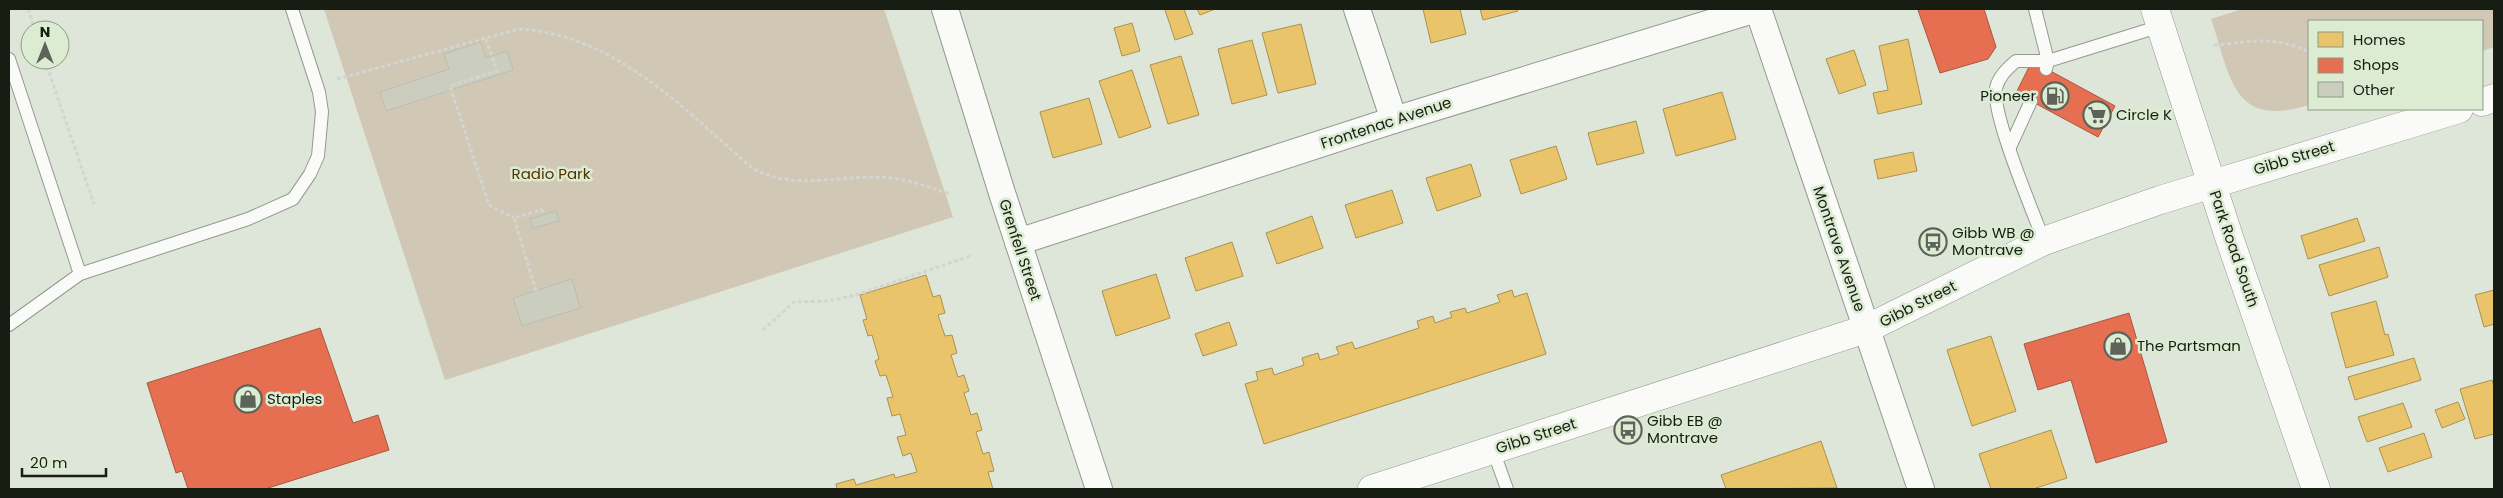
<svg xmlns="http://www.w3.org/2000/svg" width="2503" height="498" font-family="Poppins,sans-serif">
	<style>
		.green { fill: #d0c7b5 }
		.homes { fill: #e9c46a; stroke: #aa9250 }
		.shops { fill: #e76f51; stroke: #a9563f }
		.building { fill: #cbcebf; stroke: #bbbeb2 }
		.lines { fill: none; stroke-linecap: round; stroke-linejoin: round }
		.lane-casing { stroke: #939a8f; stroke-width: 14 }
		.street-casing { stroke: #939a8f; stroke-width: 28 }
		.secondary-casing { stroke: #939a8f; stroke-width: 29 }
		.path { stroke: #d3d5d1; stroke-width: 3; stroke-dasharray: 4 2.5; stroke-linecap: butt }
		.lane { stroke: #fafbf9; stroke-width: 12 }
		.street { stroke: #fafbf9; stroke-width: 26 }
		.secondary { stroke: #fafbf9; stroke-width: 28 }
		.labels { text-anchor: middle; stroke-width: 5; stroke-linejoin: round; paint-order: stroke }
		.poi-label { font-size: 15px; fill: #181d14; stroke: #dcecd2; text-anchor: start }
		.street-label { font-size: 15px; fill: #181d14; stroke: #dcecd2 }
		.park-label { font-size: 15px; fill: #553001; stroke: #dcecd2 }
	</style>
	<rect width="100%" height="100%" fill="#dde6d8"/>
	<g class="green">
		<path d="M324,9H884L953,217L445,380Z"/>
		<path d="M2242,9H2494V47L2482,51V21H2309V105C2232,129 2231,77 2211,19Z"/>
	</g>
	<g class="homes">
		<path d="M1168,9H1184L1193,34L1175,40L1165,10Z"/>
		<path d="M1197,9H1215L1200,15Z"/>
		<path d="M1423,9H1460L1466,34L1431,43Z"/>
		<path d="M1480,9H1517L1518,11L1483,20Z"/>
		<path d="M1132,23L1140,51L1122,56L1114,28Z"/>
		<path d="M1301,24L1316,84L1278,93L1262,33Z"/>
		<path d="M1908,39L1922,104L1878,114L1873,93L1888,90L1879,46Z"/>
		<path d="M1252,40L1267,95L1232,104L1218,49Z"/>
		<path d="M1854,50L1866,85L1839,94L1826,59Z"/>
		<path d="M1181,56L1199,115L1168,124L1150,65Z"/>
		<path d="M1132,70L1151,127L1119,138L1099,81Z"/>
		<path d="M1722,92L1736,139L1676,156L1663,109Z"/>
		<path d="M1089,98L1102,144L1053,158L1040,112Z"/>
		<path d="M1636,121L1644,153L1597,165L1588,133Z"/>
		<path d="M1556,146L1567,179L1521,194L1510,160Z"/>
		<path d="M1913,152L1917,171L1878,179L1874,160Z"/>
		<path d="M1471,164L1481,196L1437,211L1426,178Z"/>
		<path d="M1392,190L1403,223L1356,238L1345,205Z"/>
		<path d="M1312,216L1323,248L1277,264L1266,233Z"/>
		<path d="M2357,218L2365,241L2308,259L2301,236Z"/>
		<path d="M1232,242L1243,276L1196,291L1185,258Z"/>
		<path d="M2379,247L2388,277L2329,296L2319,265Z"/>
		<path d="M1156,274L1170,318L1116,336L1102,291Z"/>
		<path d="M926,275L933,297L940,295L945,313L938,315L945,336L952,335L957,353L951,355L958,377L964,375L969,391L964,393L971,415L977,413L982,430L976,432L983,454L989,452L994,471L988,472L993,489H837L836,484L854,479L856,485L894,474L895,478L917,472L911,453L903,456L897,437L906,435L900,414L892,416L887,398L893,397L886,375L880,376L875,361L879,359L872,335L868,336L863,320L867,319L860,295Z"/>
		<path d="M1512,290L1514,297L1527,293L1546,354L1264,444L1245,384L1258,380L1256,372L1272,368L1274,375L1304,365L1302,358L1318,353L1320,360L1339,354L1336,347L1352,342L1355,349L1419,328L1417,321L1433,316L1435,323L1452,317L1450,312L1465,308L1467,313L1500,302L1497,295Z"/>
		<path d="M2494,290V324L2484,327L2475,295Z"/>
		<path d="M2376,301L2385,335L2388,334L2394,355L2346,368L2331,313Z"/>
		<path d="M1229,322L1237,345L1203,356L1195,334Z"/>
		<path d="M1991,336L2016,411L1972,426L1947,350Z"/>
		<path d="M2414,358L2421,380L2355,400L2348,377Z"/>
		<path d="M2492,380L2494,387V434L2475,439L2460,389Z"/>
		<path d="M2458,402L2465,419L2442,428L2435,410Z"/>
		<path d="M2403,403L2412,427L2367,442L2358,417Z"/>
		<path d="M2051,430L2067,478L2033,489H1991L1979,454Z"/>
		<path d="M2424,433L2432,457L2388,472L2379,448Z"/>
		<path d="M1821,441L1837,488L1726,489L1721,475Z"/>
	</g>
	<g class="shops">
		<path d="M1922,9H1984L1996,47L1988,59L1940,73L1918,10Z"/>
		<path d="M2032,61L2115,106L2098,137L2016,93Z"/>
		<path d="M2129,313L2167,442L2096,463L2071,380L2038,390L2024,344Z"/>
		<path d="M320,328L353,423L378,415L389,450L265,489H188L182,471L176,473L147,383Z"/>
	</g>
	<g class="building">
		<path d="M481,42L486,58L507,51L513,70L386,111L380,92L449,69L444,54Z"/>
		<path d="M556,211L559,221L533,228L530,219Z"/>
		<path d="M572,279L580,308L522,326L513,298Z"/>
	</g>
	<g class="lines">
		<g class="lane-casing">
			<g id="lane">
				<path d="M2035,9L2048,61L2161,26"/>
				<path d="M9,59L80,274"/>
				<path d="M2010,147L2031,101"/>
				<path d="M2044,241C2033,212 1991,113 1996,88C1999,76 2007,69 2016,61H2048L2046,69"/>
				<path d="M9,325L80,274L248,219L293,199L310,174L318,156L322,112L319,92L292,9"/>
				<path d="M1493,450L1507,489"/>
			</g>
		</g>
		<g class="street-casing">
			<g id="street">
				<path d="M945,9L1002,193L1099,489"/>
				<path d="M1357,9L1394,120"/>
				<path d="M1758,9L1921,489"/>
				<path d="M1018,242L1394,120L1756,9"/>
			</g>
		</g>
		<g class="secondary-casing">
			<g id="secondary">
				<path d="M2155,9L2230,240L2316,489"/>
				<path d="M2482,102L2494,98"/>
				<path d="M1372,489L1866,329L2044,241L2160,200L2459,109"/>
			</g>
		</g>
		<g class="path">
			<path d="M28,9L35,30"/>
			<path d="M486,39L497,71L450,86L489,205L514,218"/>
			<path d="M2214,45C2253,42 2273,35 2309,52"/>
			<path d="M45,60L94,204"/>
			<path d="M337,79L519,29C614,34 685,110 753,169C799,192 842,173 890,178C911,180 930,188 950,194"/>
			<path d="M536,291L514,218L542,210L543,215"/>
			<path d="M763,330L794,302L828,301L856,295L973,255"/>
		</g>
		<use href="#lane" class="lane"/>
		<use href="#street" class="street"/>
		<use href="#secondary" class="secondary"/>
	</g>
	<defs>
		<g id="fuel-ring" transform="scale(1.4375)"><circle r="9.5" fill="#dcecd2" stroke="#5d6359" stroke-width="1.5"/><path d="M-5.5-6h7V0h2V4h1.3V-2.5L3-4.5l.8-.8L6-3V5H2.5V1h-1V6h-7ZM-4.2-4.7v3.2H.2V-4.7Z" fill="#5d6359"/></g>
		<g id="supermarket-ring" transform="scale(1.4375)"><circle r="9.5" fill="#dcecd2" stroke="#5d6359" stroke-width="1.5"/><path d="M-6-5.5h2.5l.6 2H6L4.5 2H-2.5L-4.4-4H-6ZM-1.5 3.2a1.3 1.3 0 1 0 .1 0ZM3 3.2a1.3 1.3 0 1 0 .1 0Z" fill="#5d6359"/></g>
		<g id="bus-ring" transform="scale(1.4375)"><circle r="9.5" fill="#dcecd2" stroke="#5d6359" stroke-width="1.5"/><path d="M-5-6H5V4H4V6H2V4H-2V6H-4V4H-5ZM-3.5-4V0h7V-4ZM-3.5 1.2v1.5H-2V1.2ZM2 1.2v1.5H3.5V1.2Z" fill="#5d6359"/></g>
		<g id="shop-ring" transform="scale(1.4375)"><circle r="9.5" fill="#dcecd2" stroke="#5d6359" stroke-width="1.5"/><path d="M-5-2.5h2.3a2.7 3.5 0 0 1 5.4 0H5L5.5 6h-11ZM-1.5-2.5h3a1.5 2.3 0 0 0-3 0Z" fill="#5d6359"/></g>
	</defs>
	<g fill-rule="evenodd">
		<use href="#fuel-ring" x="2055" y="96"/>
		<use href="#supermarket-ring" x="2097" y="115"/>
		<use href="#bus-ring" x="1933" y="242"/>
		<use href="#shop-ring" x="2118" y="346"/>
		<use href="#shop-ring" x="248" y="399"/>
		<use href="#bus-ring" x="1628" y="430"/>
	</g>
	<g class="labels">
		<g class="poi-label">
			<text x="2036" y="101" text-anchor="end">Pioneer</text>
			<text x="2116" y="120">Circle K</text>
			<text x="1952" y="238">Gibb WB @<tspan x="1952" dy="17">Montrave</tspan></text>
			<text x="2137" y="351">The Partsman</text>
			<text x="267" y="404">Staples</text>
			<text x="1647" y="426">Gibb EB @<tspan x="1647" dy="17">Montrave</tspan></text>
		</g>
		<g class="street-label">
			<text transform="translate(1386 123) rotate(-18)" y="5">Frontenac Avenue</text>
			<text transform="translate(2294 158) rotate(-17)" y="5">Gibb Street</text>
			<text transform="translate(1839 249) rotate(71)" y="5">Montrave Avenue</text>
			<text transform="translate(2234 249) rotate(71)" y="5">Park Road South</text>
			<text transform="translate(1020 250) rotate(72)" y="5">Grenfell Street</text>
			<text transform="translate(1918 304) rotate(-27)" y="5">Gibb Street</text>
			<text transform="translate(1536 436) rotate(-18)" y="5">Gibb Street</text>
		</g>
		<g class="park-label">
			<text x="551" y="179">Radio Park</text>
		</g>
	</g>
	<rect width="2503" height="498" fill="none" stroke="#181d14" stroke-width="20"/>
	<rect x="2308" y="20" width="175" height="90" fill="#dcecd2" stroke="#8e9986"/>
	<rect x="2318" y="32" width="25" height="15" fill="#e9c46a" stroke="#8e9986"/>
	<text x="2353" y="45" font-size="15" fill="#181d14">Homes</text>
	<rect x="2318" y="58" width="25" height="15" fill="#e76f51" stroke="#8e9986"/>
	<text x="2353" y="70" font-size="15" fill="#181d14">Shops</text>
	<rect x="2318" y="82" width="25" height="15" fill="#cbcebf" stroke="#8e9986"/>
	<text x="2353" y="95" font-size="15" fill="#181d14">Other</text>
	<g transform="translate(45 45)"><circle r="24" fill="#dcecd2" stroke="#8e9986"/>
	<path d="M0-4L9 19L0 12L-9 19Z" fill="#5d6359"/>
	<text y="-8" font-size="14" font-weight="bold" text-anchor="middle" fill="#181d14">N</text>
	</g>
	<path d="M22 468v8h84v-8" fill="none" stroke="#181d14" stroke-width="2.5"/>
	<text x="30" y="468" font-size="15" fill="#181d14" stroke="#dcecd2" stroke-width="4" paint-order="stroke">20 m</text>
</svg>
